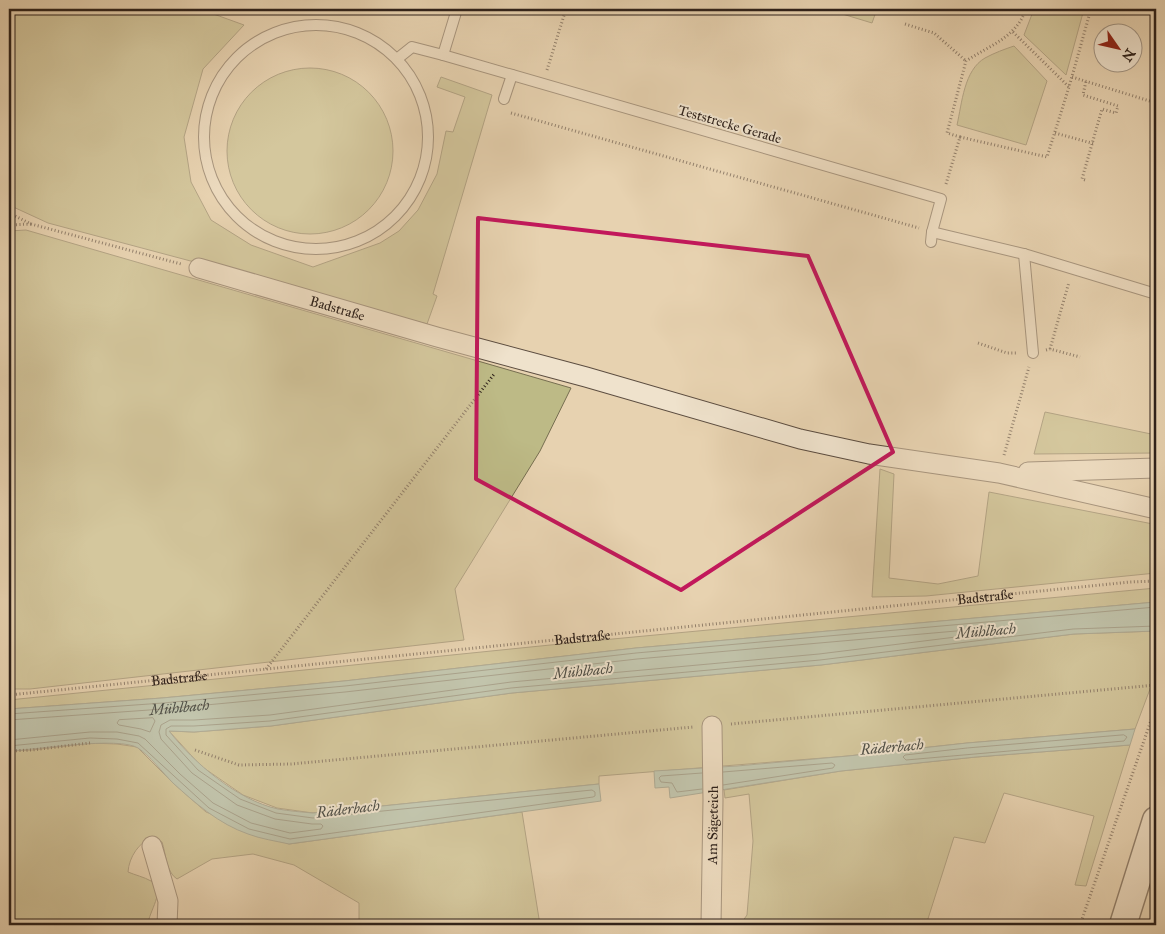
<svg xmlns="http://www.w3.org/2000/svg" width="1165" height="934" font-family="'IM FELL Great Primer',serif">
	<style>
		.green { fill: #bdba86; stroke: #766e50 }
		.water { fill: #97b8ab; stroke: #6d7c71 }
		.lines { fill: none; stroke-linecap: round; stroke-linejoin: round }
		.shore { stroke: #626c62; stroke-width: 1 }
		.lane-casing { stroke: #5c4d40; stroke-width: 12 }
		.street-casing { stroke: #5c4d40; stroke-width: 21 }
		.secondary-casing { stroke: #2e211a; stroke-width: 29 }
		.path { stroke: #2e211a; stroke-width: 3; stroke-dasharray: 1 2.5; stroke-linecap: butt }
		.lane { stroke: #efe2cc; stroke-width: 10 }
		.street { stroke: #efe2cc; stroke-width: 19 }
		.secondary { stroke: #efe2cc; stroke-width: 26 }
		.marked { fill: none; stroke: #c2185b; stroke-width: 4; stroke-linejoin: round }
		.labels { text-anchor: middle; stroke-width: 4; stroke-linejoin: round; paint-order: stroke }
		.street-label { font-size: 14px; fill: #2e211a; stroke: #efe2cc }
		.water-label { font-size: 15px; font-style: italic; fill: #4e4e46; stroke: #efe2cc }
	</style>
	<rect width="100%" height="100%" fill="#e7d2b0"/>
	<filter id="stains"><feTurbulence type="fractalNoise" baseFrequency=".004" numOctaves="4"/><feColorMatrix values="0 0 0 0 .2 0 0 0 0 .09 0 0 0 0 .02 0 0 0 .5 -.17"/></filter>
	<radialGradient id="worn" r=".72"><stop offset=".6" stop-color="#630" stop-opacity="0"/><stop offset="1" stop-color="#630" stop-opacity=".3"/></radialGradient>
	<g class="green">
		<path d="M9,9H209L208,12L244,25L203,69L184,137L191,182L211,220L251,245L313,267L380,243L399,231L418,210L437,174L446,131L453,132L465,97L437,87L441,77L492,95L433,294L437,296L427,324L48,223L9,205Z"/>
		<path d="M826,9H877L872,23Z"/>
		<path d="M1034,9H1084L1066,75L1024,35Z"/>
		<path d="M1014,46L1047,81L1026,145L957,125C962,103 964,70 985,58C994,53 1005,49 1014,46Z"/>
		<circle cx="310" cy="151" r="83"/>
		<path d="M26,230L571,388L540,451L455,589L464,640L30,689H9V231Z"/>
		<path d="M1045,412L1156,435V453L1034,454Z"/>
		<path d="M880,469L894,474L889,578L938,584L978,576L989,492L1153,524L1156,529V573L926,596L872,597Z"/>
		<path d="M1156,588V602L636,648L344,681L162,698L9,709V700L570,643Z"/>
		<path d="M1156,631V673L1135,729L967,743L848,756L599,776V784L313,813L277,808L243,795L201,766L169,731L194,732L271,726L512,693L821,665L1074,634Z"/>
		<path d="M90,743L117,744L137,747L172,782L206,812L289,844L522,812L540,925H359V903L294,865L253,854L212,859L177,879C166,872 166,854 162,842L153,837C139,842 129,857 128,872C135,875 144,877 151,881C167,890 148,912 148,925H9V751L32,750Z"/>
		<path d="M1130,745L1086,886L1075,885L1094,816L1004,793L985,843L954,837L926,925H740L747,915L753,841L749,794L725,798L724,790L841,771L976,757Z"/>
	</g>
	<g class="water">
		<path d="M1156,602V631L1074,634L821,665L512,693L271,726L194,732L169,731C194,763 237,800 278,809C289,811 301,812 313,813L599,784L601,801L289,844C276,841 261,839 248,834C219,824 195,803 173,783C163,773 149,755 138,748C119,736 35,750 9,751V709L162,698L344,681L636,648Z"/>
		<path d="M1135,729L1130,745L976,757L841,771L670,798L669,787L655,788L654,771L737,766L848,756L967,743Z"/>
	</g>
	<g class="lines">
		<g class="shore">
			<path d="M9,714L163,703L345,686L636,653L1156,607"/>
			<path d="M153,718L155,721L150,732L141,729L119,725L117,723L119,720Z"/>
			<path id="s1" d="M9,720L163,709L345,692L637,659L979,629L982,631L980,634L819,654L511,682L270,715L194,720H170L161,725L159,732L161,739L192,773L237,805L275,819L312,824H321L323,826L321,829L290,833L251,823L213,803L180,774L145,739L139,736L117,732H90L9,740"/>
			<path d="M1124,735L1127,737L1124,741L906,760L903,757L905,755L967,748Z"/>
			<path d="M9,746L90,738L117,739L138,743L209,808L249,829L290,839L593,797L595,796V792L592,790L313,818L276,813L240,799L198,770L166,735V729L171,726H194L270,721L511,688L820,660L1073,629L1156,626"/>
			<path d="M723,772L832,763L835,765L833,768L723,785"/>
			<path d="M702,773L661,776L659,778L661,782L672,783L677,792L702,789"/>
		</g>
		<g class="lane-casing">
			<g id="lane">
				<circle cx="316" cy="137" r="112"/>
				<path d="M443,55L457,9"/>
				<path d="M397,59L412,47L443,55L941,199L932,232L931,242"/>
				<path d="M504,99L512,75"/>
				<path d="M932,232L1024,254L1156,294"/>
				<path d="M1024,254L1033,353"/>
			</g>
		</g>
		<g class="street-casing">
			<g id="street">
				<path id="s3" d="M199,268L437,337L586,377L800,439L869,454L999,473L1156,509"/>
				<path d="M1028,472L1156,468"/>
				<path d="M152,846L168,901L167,925"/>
				<path id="s4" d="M711,925L713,800L712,726"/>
			</g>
		</g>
		<g class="secondary-casing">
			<path id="secondary" d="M1123,925L1156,820"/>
		</g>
		<g class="path">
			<path d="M905,24L934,33L966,61"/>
			<path d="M1013,32L1069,87"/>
			<path d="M547,70L566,9"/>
			<path d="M1072,77L1156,103"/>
			<path d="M511,113L919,228"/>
			<path d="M1055,133L1095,144"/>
			<path d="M960,137L1047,157L1069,87L1091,9"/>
			<path d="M1085,180L1082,179L1102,109L1116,113L1118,106L1083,95L1086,81"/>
			<path d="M946,184L960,137L947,133L966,61C990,45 1016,38 1026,9"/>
			<path d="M9,213L31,224L181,264"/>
			<path d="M9,225L31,224"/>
			<path d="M978,343L1007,353H1018"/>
			<path d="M1050,349L1069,282"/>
			<path d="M1046,350L1050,349L1080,357"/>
			<path d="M1004,455L1029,367"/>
			<path d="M266,669L495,373"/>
			<path id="s2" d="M9,695L1130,582L1156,581"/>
			<path d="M731,724L1156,685"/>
			<path d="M195,750L239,765L291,764L693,727"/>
			<path d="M9,751L32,750L90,743"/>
			<path d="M1080,925L1156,706"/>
		</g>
		<use href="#lane" class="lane"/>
		<use href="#street" class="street"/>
		<use href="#secondary" class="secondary"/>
	</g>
	<path d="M0 0H1165V934H0ZM478,218L808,256L893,452L681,590L476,479Z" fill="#e7d2b0" fill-opacity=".55" fill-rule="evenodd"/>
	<path class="marked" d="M478,218L808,256L893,452L681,590L476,479Z"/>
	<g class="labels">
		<g class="street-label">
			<text transform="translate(730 124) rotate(16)" y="5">Teststrecke Gerade</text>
			<text dy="5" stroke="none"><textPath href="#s3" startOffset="144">Badstraße</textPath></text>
			<text dy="5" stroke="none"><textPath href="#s2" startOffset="981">Badstraße</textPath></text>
			<text dy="5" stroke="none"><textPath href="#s2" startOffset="576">Badstraße</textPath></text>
			<text dy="5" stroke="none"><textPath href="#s2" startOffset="171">Badstraße</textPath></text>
			<text dy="5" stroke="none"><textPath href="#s4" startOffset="100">Am Sägeteich</textPath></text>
		</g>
		<g class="water-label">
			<text transform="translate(986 631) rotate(-5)" y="5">Mühlbach</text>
			<text transform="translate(583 671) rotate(-6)" y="5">Mühlbach</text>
			<text dy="5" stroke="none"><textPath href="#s1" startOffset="171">Mühlbach</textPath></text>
			<text transform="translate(892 747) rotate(-5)" y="5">Räderbach</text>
			<text transform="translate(348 809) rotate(-7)" y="5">Räderbach</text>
		</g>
	</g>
	<rect width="1165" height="934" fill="none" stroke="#e7d2b0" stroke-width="30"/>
	<rect x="10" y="10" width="1145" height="914" fill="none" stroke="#2e211a" stroke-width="2.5"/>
	<rect x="15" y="15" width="1135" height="904" fill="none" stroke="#2e211a"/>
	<g transform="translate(1118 48) rotate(124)"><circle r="24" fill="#efe2cc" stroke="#a29585"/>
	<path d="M0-4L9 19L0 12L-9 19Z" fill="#8f2418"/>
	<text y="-8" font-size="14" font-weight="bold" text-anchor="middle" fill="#2e211a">N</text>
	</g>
	<rect width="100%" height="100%" filter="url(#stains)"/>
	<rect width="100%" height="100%" fill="url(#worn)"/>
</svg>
